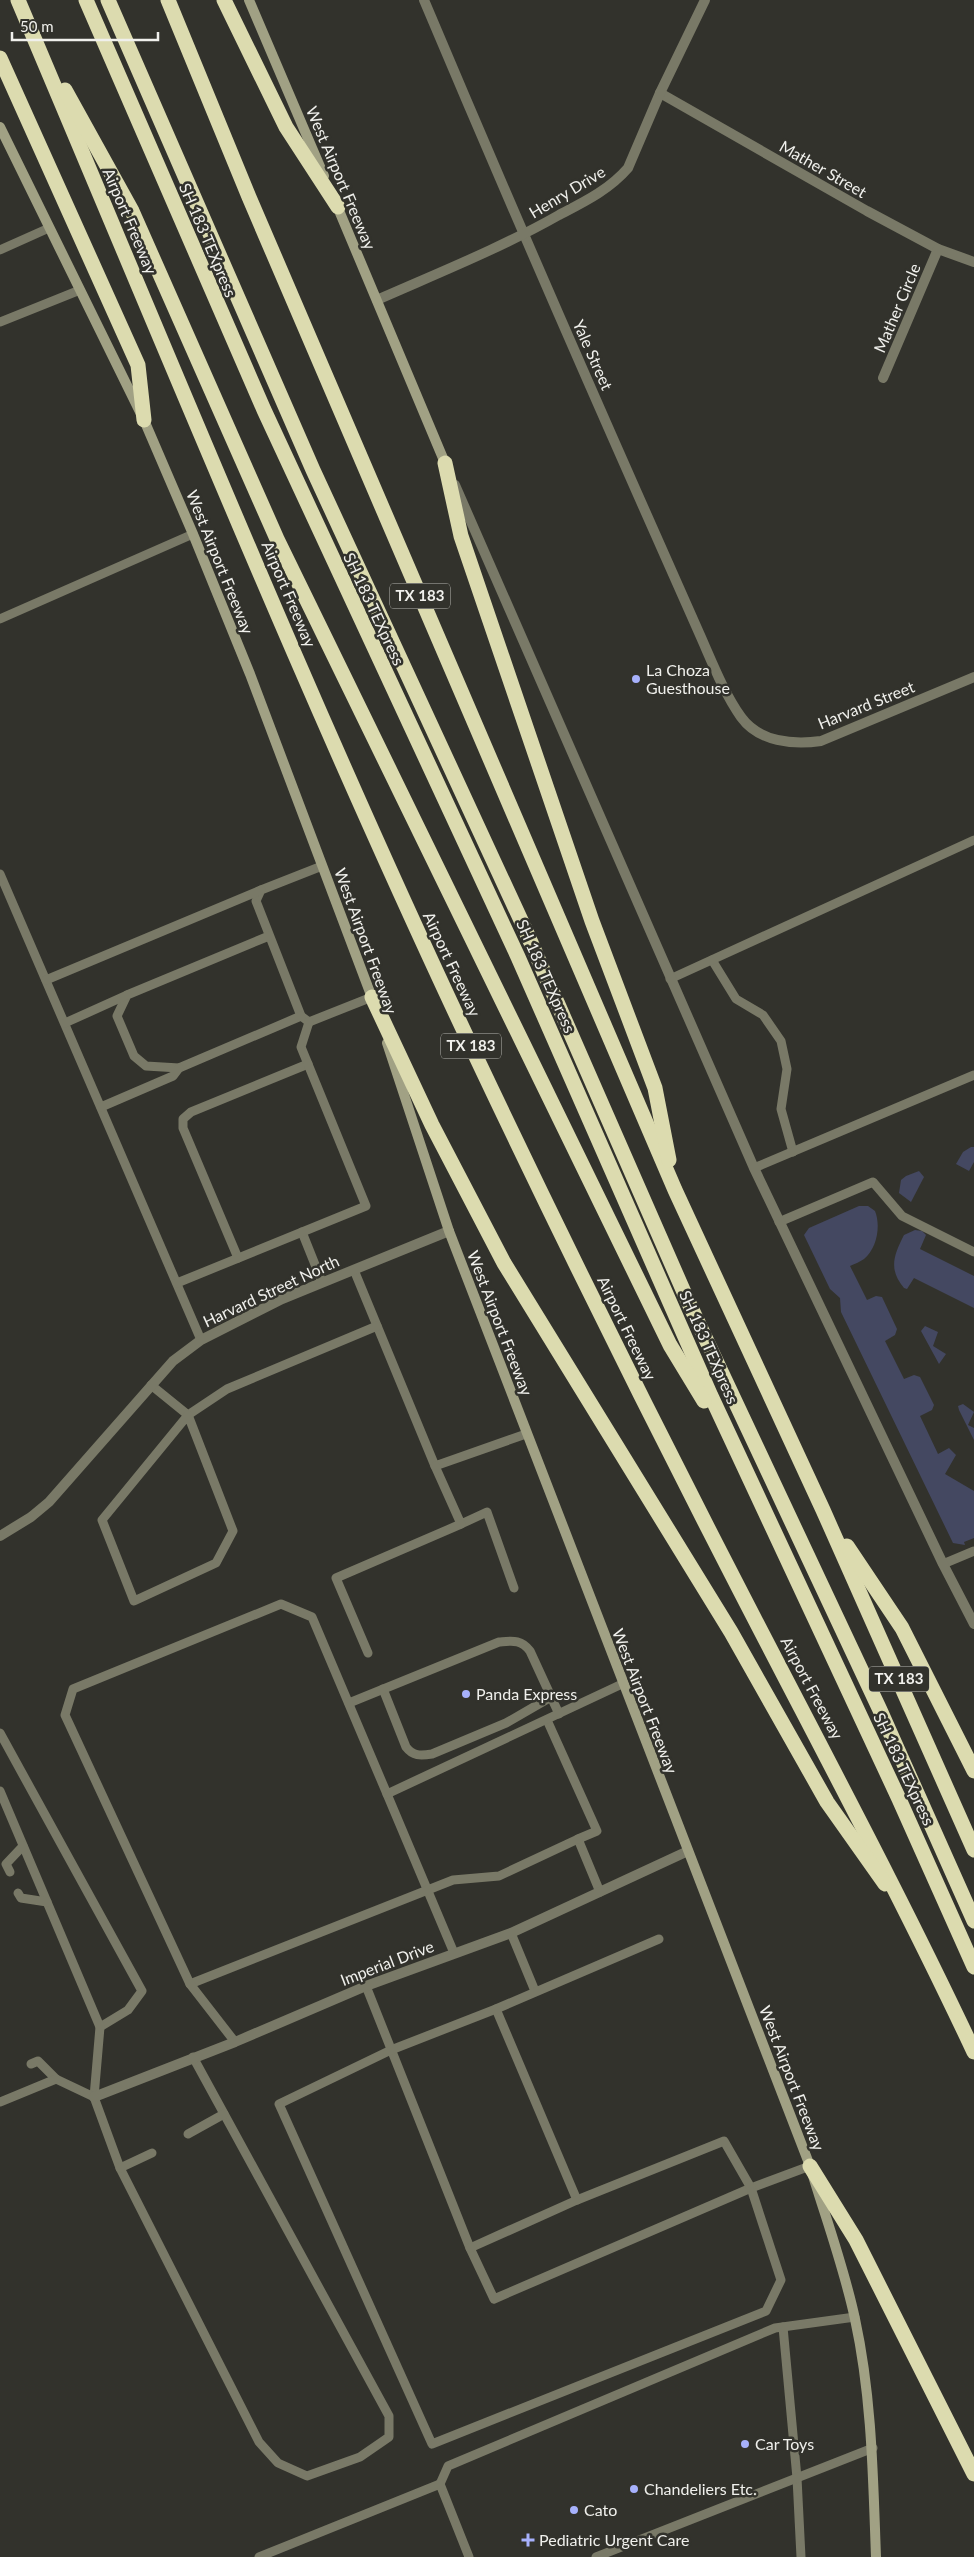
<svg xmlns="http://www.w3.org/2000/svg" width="974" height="2557" font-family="Lato,sans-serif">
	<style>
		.green { fill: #444861 }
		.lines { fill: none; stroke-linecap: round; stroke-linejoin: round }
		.service { stroke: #797967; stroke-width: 9 }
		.minor { stroke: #797967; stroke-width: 10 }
		.tertiary { stroke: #797967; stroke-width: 10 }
		.secondary { stroke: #a1a184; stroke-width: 10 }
		.motorway { stroke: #dcdbaf; stroke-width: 15 }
		.poi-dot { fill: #a7b1fc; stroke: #32322c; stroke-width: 2 }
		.labels { text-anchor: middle; stroke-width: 5; stroke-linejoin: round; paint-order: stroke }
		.shield { fill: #32322c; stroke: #b7b7b2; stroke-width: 1 }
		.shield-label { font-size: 15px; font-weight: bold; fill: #f0f0ec }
		.street-label { font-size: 16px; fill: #f0f0ec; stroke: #32322c }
		.poi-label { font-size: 16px; fill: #f0f0ec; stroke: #32322c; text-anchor: start }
	</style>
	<rect width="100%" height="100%" fill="#32322c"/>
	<g class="green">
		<path d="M971,1147H974V1162L969,1171L956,1164L963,1152Z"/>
		<path d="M919,1171L924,1177L911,1202L899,1193L901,1180L906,1176Z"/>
		<path d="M859,1206H868L875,1211C881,1226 877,1248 864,1259C860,1262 854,1264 850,1266L867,1300L876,1296L882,1297L897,1329L895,1335L885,1341L904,1379L914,1375L920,1377L934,1405L932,1410L920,1416L938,1454L949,1448L956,1455L945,1474L974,1491V1538L964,1542L965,1545L953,1543L841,1312L840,1298L830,1289L804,1235L809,1228Z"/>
		<path d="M915,1230L922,1231L926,1235L920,1249L974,1276V1308L914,1278L907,1289L904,1288C888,1269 894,1255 904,1235Z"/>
		<path d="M925,1326L938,1332L933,1346L946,1354L939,1364L921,1331Z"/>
		<path d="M963,1404L974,1412L968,1425L974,1428V1440L959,1410L958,1406Z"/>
	</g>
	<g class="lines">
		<g class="service">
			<path d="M0,250L49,228"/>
			<path d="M0,322L80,290"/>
			<path d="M0,619L193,534"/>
			<path d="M322,866L261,890L256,901L301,1016L309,1022L372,997"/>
			<path d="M0,874L201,1340"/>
			<path d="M269,936L127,995L117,1016L134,1056L146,1066L179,1068L301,1016"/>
			<path d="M712,960L736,999L763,1015L781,1041L787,1069L781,1109L793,1152"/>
			<path d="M670,979L974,840"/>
			<path d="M46,980L261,890"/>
			<path d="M65,1023L127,995"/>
			<path d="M101,1107L173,1076L179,1068"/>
			<path d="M754,1168L974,1075"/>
			<path d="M779,1222L873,1182L902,1216L974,1252"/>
			<path d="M302,1232L322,1282"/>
			<path d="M238,1258L183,1128V1119L191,1112L308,1064"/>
			<path d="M354,1270L435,1466L526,1434"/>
			<path d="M177,1283L366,1206L301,1047L309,1022"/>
			<path d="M151,1385L188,1415L227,1389L377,1326"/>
			<path d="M188,1415L233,1531L216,1563L134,1601L102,1520Z"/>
			<path d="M435,1466L461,1524L487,1512L514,1588"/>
			<path d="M943,1564L974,1551"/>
			<path d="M368,1653L336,1578L461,1524"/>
			<path d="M383,1689L406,1747C413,1756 420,1756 432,1754L506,1723L551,1697"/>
			<path d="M349,1703L499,1642C512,1641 521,1639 530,1651L559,1714"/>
			<path d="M547,1720L597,1831L578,1839L600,1892"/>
			<path d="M0,1733L142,1991L128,2010L100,2027"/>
			<path d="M0,1791L100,2027L94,2097L120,2168L259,2442L278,2463L307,2476L360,2457L389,2437V2416L193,2057"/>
			<path d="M387,1794L454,1953"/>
			<path d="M10,1872L6,1864L23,1846"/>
			<path d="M18,1893L21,1898L47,1902"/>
			<path d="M511,1933L535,1991"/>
			<path d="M190,1984L453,1880L499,1876L578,1839"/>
			<path d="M366,1986L470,2248L494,2299L751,2188L810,2166"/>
			<path d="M496,2009L577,2200"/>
			<path d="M235,2042L190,1984L65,1715L73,1689L281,1604L312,1617L387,1794L622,1684"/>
			<path d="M31,2064L38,2061L56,2079"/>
			<path d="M0,2102L56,2079L94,2097"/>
			<path d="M188,2134L224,2114"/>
			<path d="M120,2168L152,2153"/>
			<path d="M470,2248L577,2200L724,2141L751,2188L781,2280L766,2311L432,2444L279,2104L391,2050L496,2009L659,1939"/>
			<path d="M783,2327L797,2478L801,2557"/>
			<path d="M440,2484L448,2466L775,2328L855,2317"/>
			<path d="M259,2557L440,2484L469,2557"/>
			<path d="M596,2557L873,2448"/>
		</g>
		<g class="minor">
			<path d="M424,0C494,166 565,330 638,495C658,541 679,588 700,635C712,662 724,693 741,717C759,742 793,745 821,741L974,677"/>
			<path d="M660,93L867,211L938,249L974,262"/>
			<path d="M377,300C438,273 501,248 559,215C584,202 609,190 628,168L660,93L705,0"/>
			<path d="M883,378L938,249"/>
			<path d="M0,1536L31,1517L49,1502L173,1361L201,1340L282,1299L449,1231"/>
			<path d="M94,2097L235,2042L366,1986L511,1933L688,1851"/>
		</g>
		<path class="tertiary" d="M455,485L754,1168L943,1564L974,1624"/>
		<g class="secondary">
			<path d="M249,0L324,176"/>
			<path d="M0,127L144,420L193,534L250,674L374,1003"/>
			<path d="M335,201L445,463"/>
			<path d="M387,1043L449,1231L810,2166C825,2216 844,2267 855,2319C872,2397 873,2477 876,2557"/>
		</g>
		<g class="motorway">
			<path d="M18,0C169,356 314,715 480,1065C561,1236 645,1406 732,1575C813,1733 898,1890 974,2052"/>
			<path d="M86,0L264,410L518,957L711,1396L899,1799L974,1967"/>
			<path d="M108,0L313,470L525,929L687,1299L880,1710L974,1921"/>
			<path d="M168,0L249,197L675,1190L823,1510L974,1850"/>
			<path d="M224,0L286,127L338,207"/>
			<path d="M0,58L138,365L144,420"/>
			<path d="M65,90L132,211L277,539L670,1345L704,1401"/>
			<path d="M445,463L461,536L592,921L655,1088L669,1160"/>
			<path d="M372,997L432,1125L504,1263L731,1632L827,1802L885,1884"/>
			<path d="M847,1546L902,1628L974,1771"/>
			<path d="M810,2166L856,2240L974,2474"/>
		</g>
	</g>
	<g class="poi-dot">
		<circle cx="636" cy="679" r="5"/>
		<circle cx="466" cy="1694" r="5"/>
		<circle cx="745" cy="2444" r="5"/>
		<circle cx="634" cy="2489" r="5"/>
		<circle cx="574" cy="2510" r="5"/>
		<path d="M525.5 2532.5h5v5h5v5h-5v5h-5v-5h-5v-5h5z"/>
	</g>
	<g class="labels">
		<g class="shield">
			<rect x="390" y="583.5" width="60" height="25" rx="4"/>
			<rect x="441" y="1033.5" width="60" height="25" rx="4"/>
			<rect x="869" y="1666.5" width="60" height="25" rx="4"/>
		</g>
		<g class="shield-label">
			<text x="420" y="601">TX 183</text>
			<text x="471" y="1051">TX 183</text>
			<text x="899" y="1684">TX 183</text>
		</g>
		<g class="street-label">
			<text transform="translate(823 169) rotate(30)" y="6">Mather Street</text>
			<text transform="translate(341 178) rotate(67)" y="6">West Airport Freeway</text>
			<text transform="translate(567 192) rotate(-31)" y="6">Henry Drive</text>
			<text transform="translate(130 221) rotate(67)" y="6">Airport Freeway</text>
			<text transform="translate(208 240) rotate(67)" y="6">SH 183 TEXpress</text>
			<text transform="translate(897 308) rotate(-67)" y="6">Mather Circle</text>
			<text transform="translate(593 355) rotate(66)" y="6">Yale Street</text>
			<text transform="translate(220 562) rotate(68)" y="6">West Airport Freeway</text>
			<text transform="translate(289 594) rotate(67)" y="6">Airport Freeway</text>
			<text transform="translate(374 609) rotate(65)" y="6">SH 183 TEXpress</text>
			<text transform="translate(866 705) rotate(-22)" y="6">Harvard Street</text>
			<text transform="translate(366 941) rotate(70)" y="6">West Airport Freeway</text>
			<text transform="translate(452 964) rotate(65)" y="6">Airport Freeway</text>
			<text transform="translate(546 976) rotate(66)" y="6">SH 183 TEXpress</text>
			<text transform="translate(271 1291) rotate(-25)" y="6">Harvard Street North</text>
			<text transform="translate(500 1323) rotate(69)" y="6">West Airport Freeway</text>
			<text transform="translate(627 1328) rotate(64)" y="6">Airport Freeway</text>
			<text transform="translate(709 1347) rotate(66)" y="6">SH 183 TEXpress</text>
			<text transform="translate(812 1688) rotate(62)" y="6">Airport Freeway</text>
			<text transform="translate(645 1701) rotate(69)" y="6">West Airport Freeway</text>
			<text transform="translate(904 1769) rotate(65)" y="6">SH 183 TEXpress</text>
			<text transform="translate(387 1963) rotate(-21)" y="6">Imperial Drive</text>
			<text transform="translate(792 2078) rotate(69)" y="6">West Airport Freeway</text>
		</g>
		<g class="poi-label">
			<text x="646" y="676">La Choza<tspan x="646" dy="18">Guesthouse</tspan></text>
			<text x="476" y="1700">Panda Express</text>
			<text x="755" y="2450">Car Toys</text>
			<text x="644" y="2495">Chandeliers Etc.</text>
			<text x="584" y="2516">Cato</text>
			<text x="539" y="2546">Pediatric Urgent Care</text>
		</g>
	</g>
	<path d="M12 32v8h146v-8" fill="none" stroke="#f0f0ec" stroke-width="2.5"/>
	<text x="20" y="32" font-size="15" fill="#f0f0ec" stroke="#32322c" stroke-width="4" paint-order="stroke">50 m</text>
</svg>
